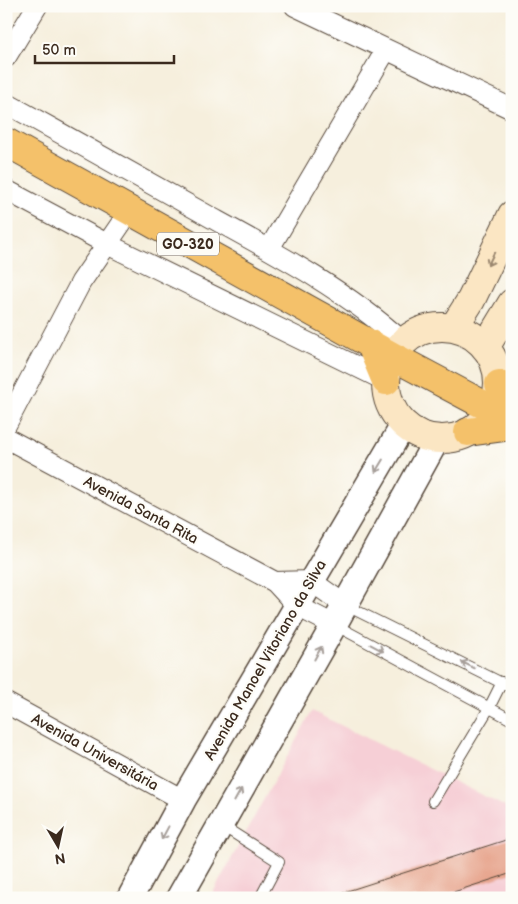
<svg xmlns="http://www.w3.org/2000/svg" width="518" height="904" font-family="'Balsamiq Sans',sans-serif">
	<style>
		.built { fill: #f6cfd6 }
		.building { fill: #e59d84 }
		.lines { fill: none; stroke-linecap: round; stroke-linejoin: round }
		.service-casing { stroke: #57483b; stroke-width: 12 }
		.minor-casing { stroke: #57483b; stroke-width: 22 }
		.tertiary-casing { stroke: #57483b; stroke-width: 28 }
		.secondary-casing { stroke: #57483b; stroke-width: 30 }
		.primary-casing { stroke: #57483b; stroke-width: 30 }
		.service { stroke: #fff; stroke-width: 10 }
		.minor { stroke: #fff; stroke-width: 20 }
		.tertiary { stroke: #fff; stroke-width: 25 }
		.secondary { stroke: #fbe6c3; stroke-width: 28 }
		.primary { stroke: #f4c16a; stroke-width: 28 }
		.oneway { stroke: #9b8870 }
		.oneway2 { stroke: #a79f9a }
		.labels { text-anchor: middle; stroke-width: 4.5; stroke-linejoin: round; paint-order: stroke }
		.shield { fill: #fdfcf7; stroke: #75695f; stroke-width: 1 }
		.shield-label { font-size: 14px; font-weight: bold; fill: #3b2a1e }
		.street-label { font-size: 15px; fill: #3b2a1e; stroke: #fdfcf7 }
	</style>
	<rect width="100%" height="100%" fill="#fdfcf7"/>
	<filter id="ink" filterUnits="userSpaceOnUse"><feTurbulence type="fractalNoise" baseFrequency=".02" numOctaves="2"/><feDisplacementMap in="SourceGraphic" scale="10" xChannelSelector="R" yChannelSelector="G"/><feConvolveMatrix kernelMatrix="1 2 1 2 8 2 1 2 1" color-interpolation-filters="sRGB"/></filter>
	<filter id="wash" filterUnits="userSpaceOnUse"><feTurbulence type="fractalNoise" baseFrequency=".0096" numOctaves="4" result="noise"/><feDisplacementMap in="SourceGraphic" scale="20" xChannelSelector="R" yChannelSelector="G"/><feGaussianBlur stdDeviation="1.12" result="paint"/><feColorMatrix in="noise" values="0 0 0 0 0 0 0 0 0 0 0 0 0 0 0 0 0 1.4 0 .05"/><feComposite in="paint" operator="in"/></filter>
	<g filter="url(#wash)">
		<rect width="100%" height="100%" fill="#f6efdd"/>
		<path class="built" d="M312,711L512,810V898H210Z"/>
		<g id="blocks">
			<path class="building" d="M512,838V873L435,898H336L335,895Z"/>
		</g>
	</g>
	<g filter="url(#ink)">
		<use href="#blocks" fill-opacity="0" stroke="#57483b" stroke-width="1"/>
		<g class="lines">
			<g class="service-casing">
				<g id="service">
					<path d="M345,605L512,688"/>
					<path d="M335,625L512,720"/>
					<path d="M433,801L489,708L502,682"/>
					<path d="M221,825L279,862L260,898"/>
				</g>
			</g>
			<g class="minor-casing">
				<g id="minor">
					<path d="M295,6L512,109"/>
					<path d="M6,57L37,6"/>
					<path d="M6,103C75,141 144,180 212,218C278,254 347,291 403,342"/>
					<path d="M6,190L107,244L386,381"/>
					<path d="M269,249L386,50"/>
					<path d="M495,361L512,371"/>
					<path d="M6,425L81,282L129,212"/>
					<path d="M6,438L275,582L297,606L334,625"/>
					<path d="M275,582L311,581L345,605"/>
					<path d="M6,703L183,800"/>
				</g>
			</g>
			<g class="tertiary-casing">
				<g id="tertiary">
					<path d="M130,898L183,800L404,424"/>
					<path d="M179,898L334,625L437,439"/>
				</g>
			</g>
			<g class="secondary-casing">
				<g id="secondary">
					<circle cx="442" cy="383" r="56"/>
					<path d="M454,327L471,300L512,215"/>
					<path d="M486,346L512,303"/>
				</g>
			</g>
			<g class="primary-casing">
				<g id="primary">
					<path d="M6,142L392,356L512,420"/>
					<path d="M371,345L386,381"/>
					<path d="M499,384L512,410"/>
					<path d="M468,432L512,426"/>
				</g>
			</g>
			<use href="#service" class="service"/>
			<use href="#minor" class="minor"/>
			<use href="#tertiary" class="tertiary"/>
			<use href="#secondary" class="secondary"/>
			<use href="#primary" class="primary"/>
		</g>
		<defs><path id="oneway-shaft" d="M-6 0H5M1.5-3L5.5 0L1.5 3" fill="none" stroke-width="1.6" stroke-linecap="round" stroke-linejoin="round" transform="scale(1.25)"/></defs>
		<use class="oneway" href="#oneway-shaft" transform="translate(491 259) rotate(116)"/>
		<g class="oneway2">
			<use href="#oneway-shaft" transform="translate(379 466) rotate(121)"/>
			<use href="#oneway-shaft" transform="translate(377 648) rotate(28)"/>
			<use href="#oneway-shaft" transform="translate(318 653) rotate(-61)"/>
			<use href="#oneway-shaft" transform="translate(468 665) rotate(-154)"/>
			<use href="#oneway-shaft" transform="translate(238 795) rotate(-61)"/>
			<use href="#oneway-shaft" transform="translate(165 833) rotate(118)"/>
		</g>
	</g>
	<g class="labels">
		<rect class="shield" x="157" y="232.5" width="62" height="23" rx="4"/>
		<g class="shield-label">
			<text x="188" y="249">GO-320</text>
		</g>
		<g class="street-label">
			<text transform="translate(141 510) rotate(28)" y="5">Avenida Santa Rita</text>
			<text transform="translate(265 660) rotate(-60)" y="5">Avenida Manoel Vitoriano da Silva</text>
			<text transform="translate(95 752) rotate(29)" y="5">Avenida Universitária</text>
		</g>
	</g>
	<rect width="518" height="904" fill="none" stroke="#fdfcf7" stroke-width="25"/>
	<g transform="translate(58 846) rotate(171)" stroke="#fdfcf7" stroke-width="4" paint-order="stroke">
	<path d="M0-4L9 19L0 12L-9 19Z" fill="#3b2a1e"/>
	<text y="-8" font-size="14" font-weight="bold" text-anchor="middle" fill="#3b2a1e">N</text>
	</g>
	<path d="M35 55v8h139v-8" fill="none" stroke="#3b2a1e" stroke-width="2.5"/>
	<text x="42" y="55" font-size="15" fill="#3b2a1e" stroke="#fdfcf7" stroke-width="4" paint-order="stroke">50 m</text>
</svg>
